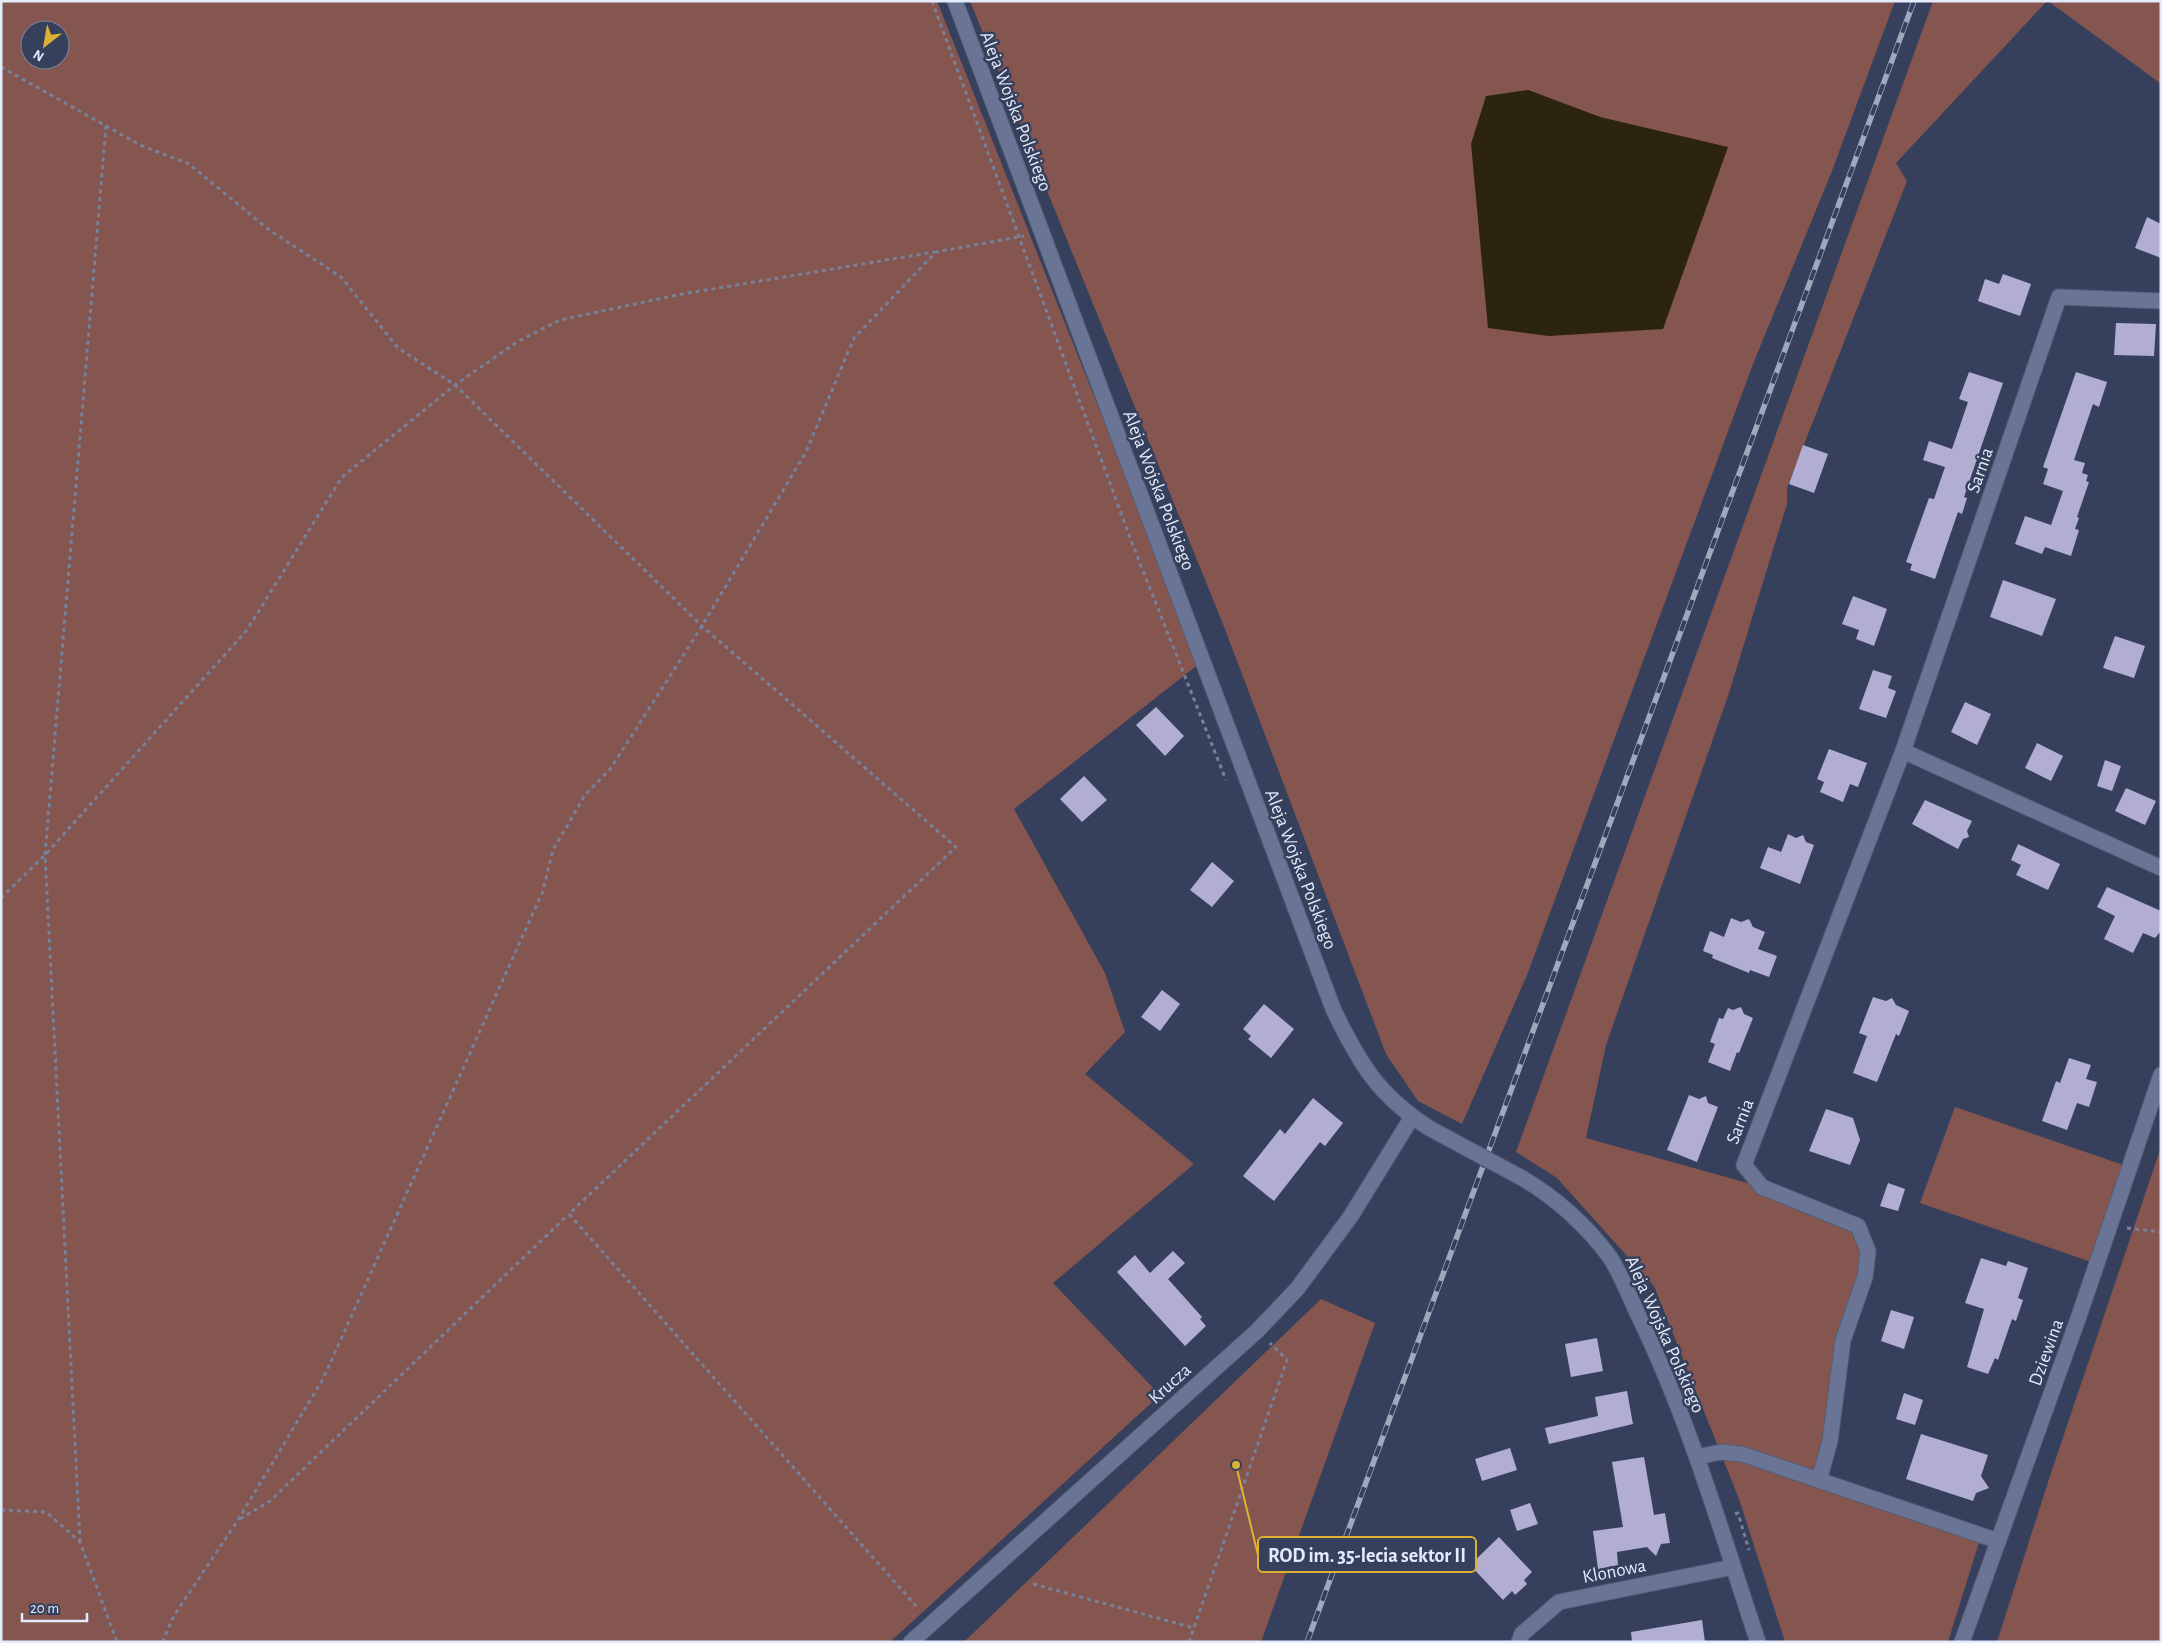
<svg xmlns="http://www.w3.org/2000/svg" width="2162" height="1643" font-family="'Alegreya Sans',sans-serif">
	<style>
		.green { fill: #84564f; fill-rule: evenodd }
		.water { fill: #2d240d }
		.building { fill: #b1aed2 }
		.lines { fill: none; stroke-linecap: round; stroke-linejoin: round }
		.minor-casing { stroke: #555d75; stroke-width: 17 }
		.path { stroke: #788199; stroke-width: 3; stroke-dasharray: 4 4; stroke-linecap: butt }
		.minor { stroke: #6a7595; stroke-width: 15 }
		.rail-casing { stroke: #a0a8be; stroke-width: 5.5 }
		.rail { stroke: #36405c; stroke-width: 4; stroke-dasharray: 11; stroke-linecap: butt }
		.minor-bridge-casing { stroke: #555d75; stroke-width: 17; stroke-linecap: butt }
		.minor-bridge { stroke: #6a7595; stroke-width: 15 }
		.labels { text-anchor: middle; stroke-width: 5; stroke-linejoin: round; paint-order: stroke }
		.street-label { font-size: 19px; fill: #e4ebfd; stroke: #36405c }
		.leader { fill: none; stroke: #dcb233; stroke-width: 2 }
		.callout-dot { fill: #dcb233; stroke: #36405c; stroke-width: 2 }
		.callout { fill: #36405c; stroke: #dcb233; stroke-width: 2 }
		.callout-label { font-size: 20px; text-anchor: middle; font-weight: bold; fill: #e4ebfd }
	</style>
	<rect width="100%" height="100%" fill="#36405c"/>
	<g class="green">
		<path d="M1,1H937L1200,663L1014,809L1105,973L1125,1032L1085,1074L1194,1164L1053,1283L1160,1395L890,1642H1ZM30,30H60V60H30Z"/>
		<path d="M970,1H1895L1832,171L1753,364L1527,975L1462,1124L1418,1101L1386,1054L1223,624ZM1528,90L1600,117L1549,336Z"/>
		<path d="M1933,1H2047L1896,163L1907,181L1787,488V504L1729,693L1606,1045L1586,1138L1762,1187L1858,1226L1868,1251L1819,1480L1981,1536L1948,1642H1785L1739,1499L1654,1286L1557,1178L1516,1152Z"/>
		<path d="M2048,1H2161V84L2160,83Z"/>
		<path d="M1955,1107L2129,1167L2097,1264L1920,1203Z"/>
		<path d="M2161,1147V1642H1997L2050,1476Z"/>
		<path d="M1321,1299L1375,1323L1261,1642H964Z"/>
	</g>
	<path class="water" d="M1528,90L1600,117L1728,147L1663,329L1549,336L1488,328L1471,144L1486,96Z"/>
	<g class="building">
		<path d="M2147,217L2161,224V258L2135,248Z"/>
		<path d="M2003,274L2031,284L2020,316L1978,301L1985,279L1999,284Z"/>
		<path d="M2116,323L2156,324L2154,356L2114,355Z"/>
		<path d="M1969,372L2003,383L1964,497L1967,498L1962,514L1958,512L1935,579L1910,570L1912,564L1906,562L1929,498L1934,499L1945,467L1923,460L1929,441L1952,449L1968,402L1959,399Z"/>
		<path d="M2076,372L2107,382L2099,407L2093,404L2074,460L2085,463L2082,473L2088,475L2086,481L2089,482L2077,517L2079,518L2075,529L2079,530L2071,556L2045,547L2042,554L2015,544L2025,516L2051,525L2063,491L2043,484L2048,469L2043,467Z"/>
		<path d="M1803,445L1828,454L1814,493L1789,484Z"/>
		<path d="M2003,580L2056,599L2042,636L1990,617Z"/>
		<path d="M1853,596L1887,609L1874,646L1856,639L1859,630L1842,624Z"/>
		<path d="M2115,636L2145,646L2134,678L2103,668Z"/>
		<path d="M1873,670L1892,676L1888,688L1896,691L1886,718L1859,709Z"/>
		<path d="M1965,702L1991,714L1977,745L1951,732Z"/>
		<path d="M1156,707L1184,736L1165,756L1136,725Z"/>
		<path d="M2037,743L2063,756L2051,781L2025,768Z"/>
		<path d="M1829,749L1867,763L1858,787L1850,784L1843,802L1820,792L1824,782L1817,779Z"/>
		<path d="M2105,760L2121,766L2112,791L2097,786Z"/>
		<path d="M1084,776L1107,800L1082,822L1060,799Z"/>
		<path d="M2126,788L2156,801L2145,825L2115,811Z"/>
		<path d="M1925,800L1972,821L1967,831L1969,837L1963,839L1958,849L1912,824Z"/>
		<path d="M1788,834L1796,838L1803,835L1806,842L1814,845L1800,884L1760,868L1768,847L1781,852Z"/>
		<path d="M2018,844L2060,864L2048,890L2016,875L2021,865L2011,860Z"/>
		<path d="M1212,862L1234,881L1212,907L1190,890Z"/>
		<path d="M2107,887L2161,911V931L2155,938L2143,933L2133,953L2104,939L2115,916L2097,907Z"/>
		<path d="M1731,918L1741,922L1749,919L1753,927L1765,932L1758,949L1777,956L1769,977L1750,970L1749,973L1712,958L1713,955L1703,951L1710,931L1724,937Z"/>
		<path d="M1162,990L1180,1004L1160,1031L1141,1017Z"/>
		<path d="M1873,997L1886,1001L1892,998L1896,1005L1909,1011L1899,1036L1896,1034L1877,1082L1853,1073L1867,1036L1859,1033Z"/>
		<path d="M1264,1004L1294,1029L1271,1058L1248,1039L1251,1036L1243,1029Z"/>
		<path d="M1741,1007L1744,1014L1753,1018L1739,1053L1737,1052L1730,1071L1708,1062L1715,1044L1710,1042L1719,1018L1723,1019L1728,1008L1733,1010Z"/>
		<path d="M2069,1058L2091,1065L2086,1079L2097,1082L2089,1107L2077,1103L2067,1130L2042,1121L2056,1081L2060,1083Z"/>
		<path d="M1689,1095L1699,1099L1706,1096L1708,1103L1718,1107L1697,1162L1667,1150Z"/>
		<path d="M1313,1098L1343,1123L1325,1146L1320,1142L1274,1201L1243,1176L1280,1129L1285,1134Z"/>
		<path d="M1826,1109L1853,1118L1860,1140L1850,1165L1809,1151Z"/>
		<path d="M1888,1183L1905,1189L1898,1211L1880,1206Z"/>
		<path d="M1173,1251L1185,1263L1168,1279L1202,1317L1200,1319L1206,1326L1185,1346L1117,1272L1135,1255L1150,1273Z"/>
		<path d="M1981,1258L2006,1266L2008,1261L2028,1268L2018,1298L2023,1300L2016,1321L2012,1319L1998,1360L1995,1358L1988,1374L1967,1367L1984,1309L1965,1303Z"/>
		<path d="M1891,1310L1914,1317L1904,1349L1881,1341Z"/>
		<path d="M1597,1338L1603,1371L1571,1377L1565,1344Z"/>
		<path d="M1627,1391L1633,1424L1549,1444L1545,1428L1598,1416L1595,1397Z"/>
		<path d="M1904,1393L1923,1400L1915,1425L1896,1419Z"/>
		<path d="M1921,1434L1988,1455L1981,1476L1989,1488L1976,1493L1973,1501L1906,1479Z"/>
		<path d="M1510,1448L1517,1470L1482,1481L1475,1459Z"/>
		<path d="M1644,1457L1654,1515L1665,1513L1670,1543L1661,1544L1656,1556L1647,1547L1617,1552L1618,1565L1598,1569L1593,1531L1623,1527L1612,1462Z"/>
		<path d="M1530,1503L1538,1524L1517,1531L1510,1510Z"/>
		<path d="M1499,1537L1532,1572L1524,1580L1527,1584L1515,1595L1512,1591L1503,1600L1470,1565Z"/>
		<path d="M1702,1620L1705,1642H1632L1631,1632Z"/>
	</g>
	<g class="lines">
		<g class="minor-casing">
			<g id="minor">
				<path d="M955,1L1334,1011C1360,1064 1378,1095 1429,1128"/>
				<path d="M1903,751L2161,868"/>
				<path d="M1522,1178C1555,1197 1587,1226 1609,1256C1620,1271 1632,1303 1641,1321C1690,1423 1722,1534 1758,1642"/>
				<path d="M1697,1457L1721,1452L1742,1454L1998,1541"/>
				<path d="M1819,1480L1830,1441L1843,1340L1865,1277L1868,1251L1858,1226L1762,1187L1744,1165L1903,751L2059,297L2161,301"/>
				<path d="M911,1642L1257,1331L1297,1289L1351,1216L1412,1117"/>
				<path d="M1519,1642L1522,1634L1559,1602L1733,1567"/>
				<path d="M1962,1642L2079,1316L2161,1075"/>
			</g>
		</g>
		<g class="path">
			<path d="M932,1L1132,543L1226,780"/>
			<path d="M1,67L140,145L189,164L268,229L341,277L398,348L455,385L702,626L956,847L569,1214L916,1606"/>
			<path d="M1,898L45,855L247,630L342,477L455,385L517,342L560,320L682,294L935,252"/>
			<path d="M2127,1228L2161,1232"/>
			<path d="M1,1510L46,1512L80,1542L117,1642"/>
			<path d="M1735,1514L1738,1513L1749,1550"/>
			<path d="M240,1519L270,1501L569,1214"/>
			<path d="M80,1542L45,855L106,126"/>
			<path d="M1033,1584L1194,1628"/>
			<path d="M162,1642L175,1614L238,1520L323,1379L543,891L553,850L585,795L611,768L702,626L806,452L854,338L936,252L1024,236"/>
			<path d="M1189,1642L1287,1360L1270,1343"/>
		</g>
		<use href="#minor" class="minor"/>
		<g class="rail-casing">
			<path id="rail" d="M1307,1642L1914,1"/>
		</g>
		<use href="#rail" class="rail"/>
		<g class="minor-bridge-casing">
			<path id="minor-bridge" d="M1429,1128L1522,1178"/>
		</g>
		<use href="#minor-bridge" class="minor-bridge"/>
	</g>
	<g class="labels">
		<g class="street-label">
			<text transform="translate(1017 111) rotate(69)" y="7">Aleja Wojska Polskiego</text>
			<text transform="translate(1979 470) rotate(-71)" y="7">Sarnia</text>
			<text transform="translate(1160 490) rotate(69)" y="7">Aleja Wojska Polskiego</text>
			<text transform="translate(1302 869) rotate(69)" y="7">Aleja Wojska Polskiego</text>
			<text transform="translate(1739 1121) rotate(-69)" y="7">Sarnia</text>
			<text transform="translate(1666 1334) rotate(66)" y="7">Aleja Wojska Polskiego</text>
			<text transform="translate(2045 1352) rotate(-70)" y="7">Dziewina</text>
			<text transform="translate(1169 1383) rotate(-42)" y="7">Krucza</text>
			<text transform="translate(1614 1570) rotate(-11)" y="7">Klonowa</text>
		</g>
	</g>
	<path class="leader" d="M1236 1465L1258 1555"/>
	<circle class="callout-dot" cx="1236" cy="1465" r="5"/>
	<rect class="callout" x="1258" y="1537" width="218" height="35" rx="5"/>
	<g class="callout-label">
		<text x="1367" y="1562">ROD im. 35-lecia sektor II</text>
	</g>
	<rect width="2162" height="1643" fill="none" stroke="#e4ebfd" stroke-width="5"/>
	<g transform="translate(45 45) rotate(211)"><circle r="24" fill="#36405c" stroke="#7c849c"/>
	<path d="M0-4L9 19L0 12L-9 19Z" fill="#dcb233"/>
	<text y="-8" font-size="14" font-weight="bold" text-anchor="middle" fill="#e4ebfd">N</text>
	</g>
	<path d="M22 1613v8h65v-8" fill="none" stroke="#e4ebfd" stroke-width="2.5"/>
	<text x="30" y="1613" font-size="15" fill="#e4ebfd" stroke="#36405c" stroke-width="4" paint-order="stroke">20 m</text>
</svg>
